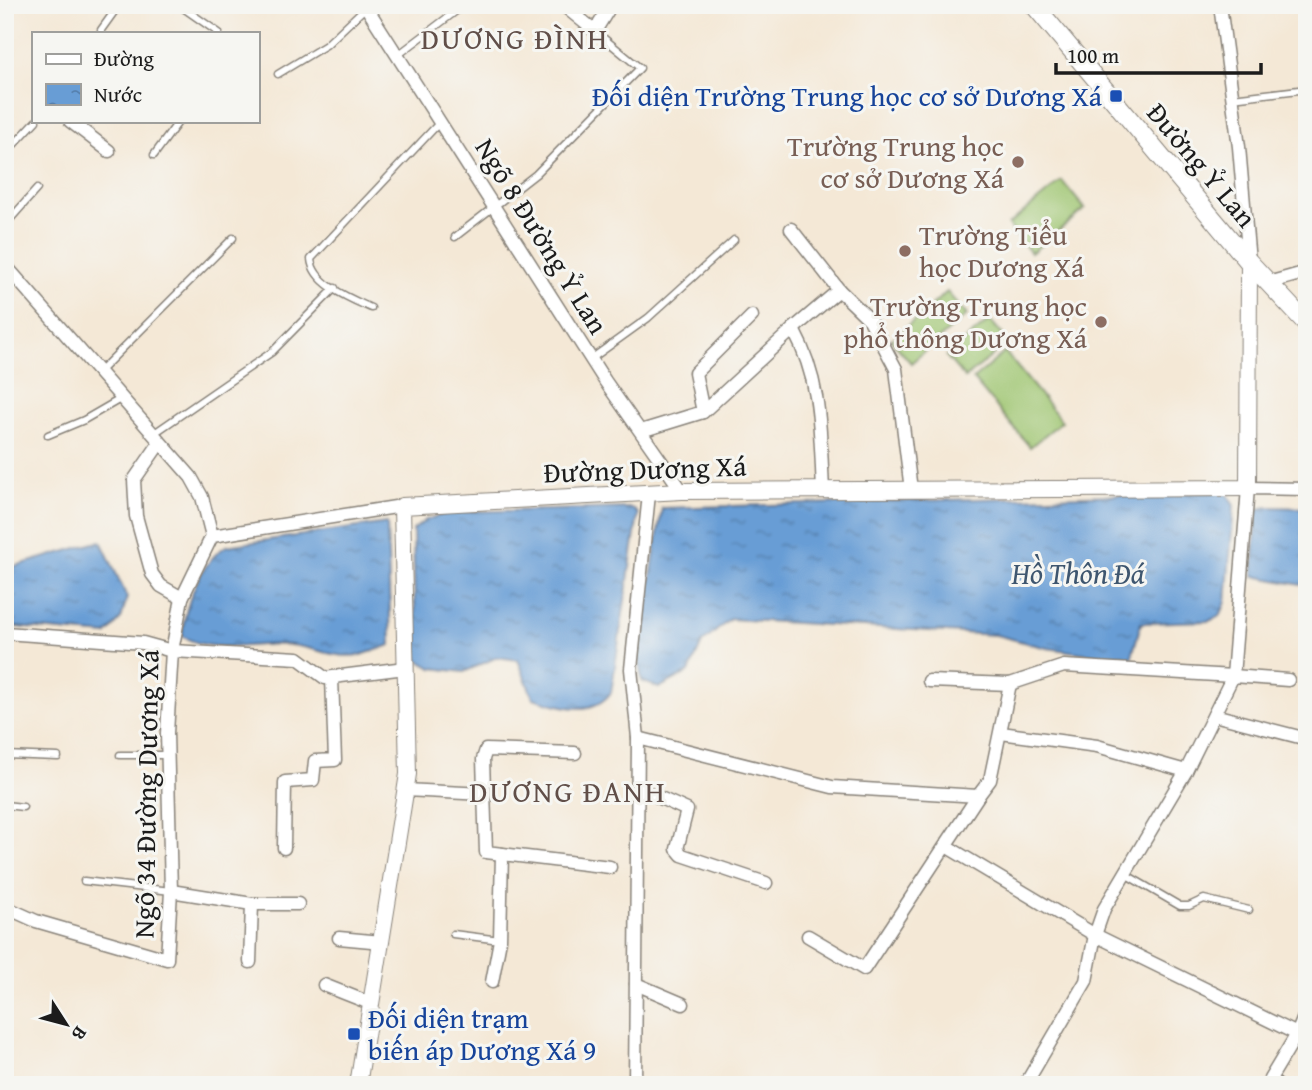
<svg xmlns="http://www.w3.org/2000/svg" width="1312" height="1090" font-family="'Gentium Book Plus',serif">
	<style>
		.garden { fill: #9ec570; stroke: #5d7046; stroke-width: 2 }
		.water { fill: url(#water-ripples); stroke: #425c78; stroke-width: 2 }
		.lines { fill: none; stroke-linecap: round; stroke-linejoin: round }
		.service-casing { stroke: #888279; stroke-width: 9 }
		.minor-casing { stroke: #888279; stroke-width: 15 }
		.tertiary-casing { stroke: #888279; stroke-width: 18 }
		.secondary-casing { stroke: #888279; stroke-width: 20 }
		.service { stroke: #fff; stroke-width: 6 }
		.minor { stroke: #fff; stroke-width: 12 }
		.tertiary { stroke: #fff; stroke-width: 16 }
		.secondary { stroke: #fff; stroke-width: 18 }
		.transit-dot { fill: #1a4fb4; stroke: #f6f6f2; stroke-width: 2.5 }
		.education-dot { fill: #8d6e63; stroke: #f6f6f2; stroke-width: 2.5 }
		.labels { text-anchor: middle; stroke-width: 6; stroke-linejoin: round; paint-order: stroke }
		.transit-label { font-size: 28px; fill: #164399; stroke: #f6f6f2; text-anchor: end }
		.education-label { font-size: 28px; fill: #785e54; stroke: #f6f6f2; text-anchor: end }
		.street-label { font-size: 28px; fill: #1c1c1c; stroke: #f6f6f2 }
		.neighbourhood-label { font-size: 30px; letter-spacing: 2px; fill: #614f49; stroke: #f6f6f2 }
		.water-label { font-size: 30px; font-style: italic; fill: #3e566f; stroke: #f6f6f2 }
	</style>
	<defs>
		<pattern id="water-ripples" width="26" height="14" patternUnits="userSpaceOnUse" patternTransform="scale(1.75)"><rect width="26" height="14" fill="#689dd5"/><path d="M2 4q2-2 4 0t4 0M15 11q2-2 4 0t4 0" fill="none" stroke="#557fac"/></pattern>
	</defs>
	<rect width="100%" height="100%" fill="#f6f6f2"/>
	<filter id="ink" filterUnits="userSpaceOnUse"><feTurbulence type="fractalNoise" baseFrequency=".0143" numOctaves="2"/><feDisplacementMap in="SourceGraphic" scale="14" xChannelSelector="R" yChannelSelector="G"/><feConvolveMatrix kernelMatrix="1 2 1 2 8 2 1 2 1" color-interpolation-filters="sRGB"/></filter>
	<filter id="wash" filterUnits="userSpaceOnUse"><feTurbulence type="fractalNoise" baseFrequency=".00686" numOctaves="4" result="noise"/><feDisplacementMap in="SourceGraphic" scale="28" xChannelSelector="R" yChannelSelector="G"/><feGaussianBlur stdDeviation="1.57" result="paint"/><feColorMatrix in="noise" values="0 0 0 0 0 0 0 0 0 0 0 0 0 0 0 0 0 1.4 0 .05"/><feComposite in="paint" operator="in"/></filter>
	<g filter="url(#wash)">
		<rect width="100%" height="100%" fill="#f4e8d6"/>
		<g class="garden">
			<path d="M1062,181L1085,209L1031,253L1008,225Z"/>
			<path d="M947,292L967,315L911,363L891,340Z"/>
			<path d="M990,320L1009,342L965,378L946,356Z"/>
			<path d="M1005,352L1062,421L1030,447L973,379Z"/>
		</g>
		<g class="water">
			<path d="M1222,492L1229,496L1234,506L1226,602L1220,616L1209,621L1141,623L1131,660L1047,648L996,635L730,619L702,643L689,672L659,688L642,681L638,656L662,508Z"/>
			<path d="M1269,507L1307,508V586L1253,576L1257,509Z"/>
			<path d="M632,508L638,514L611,693C590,718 560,706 533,698L518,660L497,657L464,672L432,668L416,659L413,530L426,520L451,512Z"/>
			<path d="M387,523L391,645C381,648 370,653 360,655C334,659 314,647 290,645C256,642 214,655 182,636C185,605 199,564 226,546Z"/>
			<path d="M101,541L127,597L121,619L106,635L5,626V569Z"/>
		</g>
	</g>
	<g filter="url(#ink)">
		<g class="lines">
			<g class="service-casing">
				<g id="service">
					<path d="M179,5L219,33"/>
					<path d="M101,30L119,5"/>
					<path d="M398,55L464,5"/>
					<path d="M278,74L326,45L366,7"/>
					<path d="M1232,98L1307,89"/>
					<path d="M5,154L36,121"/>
					<path d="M154,155L179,121"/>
					<path d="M5,225L37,189"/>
					<path d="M455,237L536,174L640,68L595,31"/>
					<path d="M371,308C351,299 313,284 311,259L440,122"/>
					<path d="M591,359L648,318L734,240"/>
					<path d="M100,371L233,238"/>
					<path d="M153,434L272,352L335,288"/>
					<path d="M48,435L84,420L122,398"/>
					<path d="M5,755L58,757"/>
					<path d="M120,755H168"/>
					<path d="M5,805L23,807"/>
					<path d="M1125,874L1180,906H1189L1204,899L1249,910"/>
					<path d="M84,881L171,891"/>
					<path d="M453,934L500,940"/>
				</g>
			</g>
			<g class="minor-casing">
				<g id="minor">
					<path d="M365,5L605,381L682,491"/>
					<path d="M563,5L595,31L611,5"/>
					<path d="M1220,5L1239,147L1249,262"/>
					<path d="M70,121L109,151"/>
					<path d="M791,229L839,290"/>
					<path d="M5,265L191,477L202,497L212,536"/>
					<path d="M1268,283L1307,272"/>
					<path d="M793,329L839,290L870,320L896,369L911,490"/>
					<path d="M703,412L695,373L752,316"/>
					<path d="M641,431L703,412L793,329C822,383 820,431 823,491"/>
					<path d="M159,444L134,480L136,516L152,574L161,586L182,598"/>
					<path d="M5,633L143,643L172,651L298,658L325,678L405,668"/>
					<path d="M929,681L1010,684L1064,666L1233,676L1248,488L1307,489"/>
					<path d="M1214,715L1307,739"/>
					<path d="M1001,733L1097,746L1186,771"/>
					<path d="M638,738L832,787L978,796L990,780L1010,684"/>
					<path d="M575,753L486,750L483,759L486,852L610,867"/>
					<path d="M638,788L687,810L677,849L682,855L766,883"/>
					<path d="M405,790L484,794"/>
					<path d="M946,846L1095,935L1104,909L1186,771L1233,676L1288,680"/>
					<path d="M284,848L285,782L313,780L315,761L335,760L332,678"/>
					<path d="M171,891L252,904L250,962"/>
					<path d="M252,904H298"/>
					<path d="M5,907L36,921L167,959L171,891L167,733L172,651L182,598L212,536L402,506"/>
					<path d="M808,936L864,969L978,796"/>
					<path d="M339,938L382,942"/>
					<path d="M492,982L500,940L502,854"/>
					<path d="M636,984L683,1004"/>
					<path d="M324,985L372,1004"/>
					<path d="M1297,1034L1307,1010"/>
					<path d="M635,1085L638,738L631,669L649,494"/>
					<path d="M1025,1085L1086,981L1095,935L1297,1034L1270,1079L1277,1085"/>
				</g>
			</g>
			<g class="tertiary-casing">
				<path id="tertiary" d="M358,1085L408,774L402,506L682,491L1248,488L1249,262"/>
			</g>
			<g class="secondary-casing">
				<path id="secondary" d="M1034,5L1249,262L1307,324"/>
			</g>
			<use href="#service" class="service"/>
			<use href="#minor" class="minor"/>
			<use href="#tertiary" class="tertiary"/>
			<use href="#secondary" class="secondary"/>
		</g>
	</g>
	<g class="transit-dot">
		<rect x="1109" y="89" width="14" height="14" rx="3.5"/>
		<rect x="347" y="1027" width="14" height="14" rx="3.5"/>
	</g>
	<g class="education-dot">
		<circle cx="1018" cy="162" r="7"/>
		<circle cx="905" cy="251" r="7"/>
		<circle cx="1101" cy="322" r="7"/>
	</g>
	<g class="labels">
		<g class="transit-label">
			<text x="1102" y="106">Đối diện Trường Trung học cơ sở Dương Xá</text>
			<text x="368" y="1028" text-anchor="start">Đối diện trạm<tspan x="368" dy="32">biến áp Dương Xá 9</tspan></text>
		</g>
		<g class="education-label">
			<text x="1004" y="156">Trường Trung học<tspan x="1004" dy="32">cơ sở Dương Xá</tspan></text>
			<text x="919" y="245" text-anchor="start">Trường Tiểu<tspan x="919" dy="32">học Dương Xá</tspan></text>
			<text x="1087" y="316">Trường Trung học<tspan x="1087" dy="32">phổ thông Dương Xá</tspan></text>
		</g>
		<g class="street-label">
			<text transform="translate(1202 165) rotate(50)" y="10">Đường Ỷ Lan</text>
			<text transform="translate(542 236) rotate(58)" y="10">Ngõ 8 Đường Ỷ Lan</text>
			<text transform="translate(645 469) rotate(-2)" y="10">Đường Dương Xá</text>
			<text transform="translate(146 794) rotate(-89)" y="10">Ngõ 34 Đường Dương Xá</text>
		</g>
		<g class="neighbourhood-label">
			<text x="515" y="49">DƯƠNG ĐÌNH</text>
			<text x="568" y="802">DƯƠNG ĐANH</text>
		</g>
		<g class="water-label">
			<text x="1078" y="584">Hồ Thôn Đá</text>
		</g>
	</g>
	<rect width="1312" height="1090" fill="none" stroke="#f6f6f2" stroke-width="28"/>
	<rect x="32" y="32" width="228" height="91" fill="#f6f6f2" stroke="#9f9f9c" stroke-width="2"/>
	<rect x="46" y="54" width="35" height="10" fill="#ffffff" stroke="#9f9f9c" stroke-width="2"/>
	<text x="94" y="66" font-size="21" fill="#1c1c1c">Đường</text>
	<rect x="46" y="84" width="35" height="21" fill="url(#water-ripples)" stroke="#9f9f9c" stroke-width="2"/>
	<text x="94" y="102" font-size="21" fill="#1c1c1c">Nước</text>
	<g transform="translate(66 1024) rotate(126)" stroke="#f6f6f2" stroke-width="5" paint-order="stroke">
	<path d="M0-5L12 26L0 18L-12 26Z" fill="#1c1c1c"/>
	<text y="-10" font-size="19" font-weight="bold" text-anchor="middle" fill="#1c1c1c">B</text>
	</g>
	<path d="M1056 63v10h205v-10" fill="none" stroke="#1c1c1c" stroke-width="3.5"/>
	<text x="1067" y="63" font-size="21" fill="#1c1c1c" stroke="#f6f6f2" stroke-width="5" paint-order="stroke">100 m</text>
</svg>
